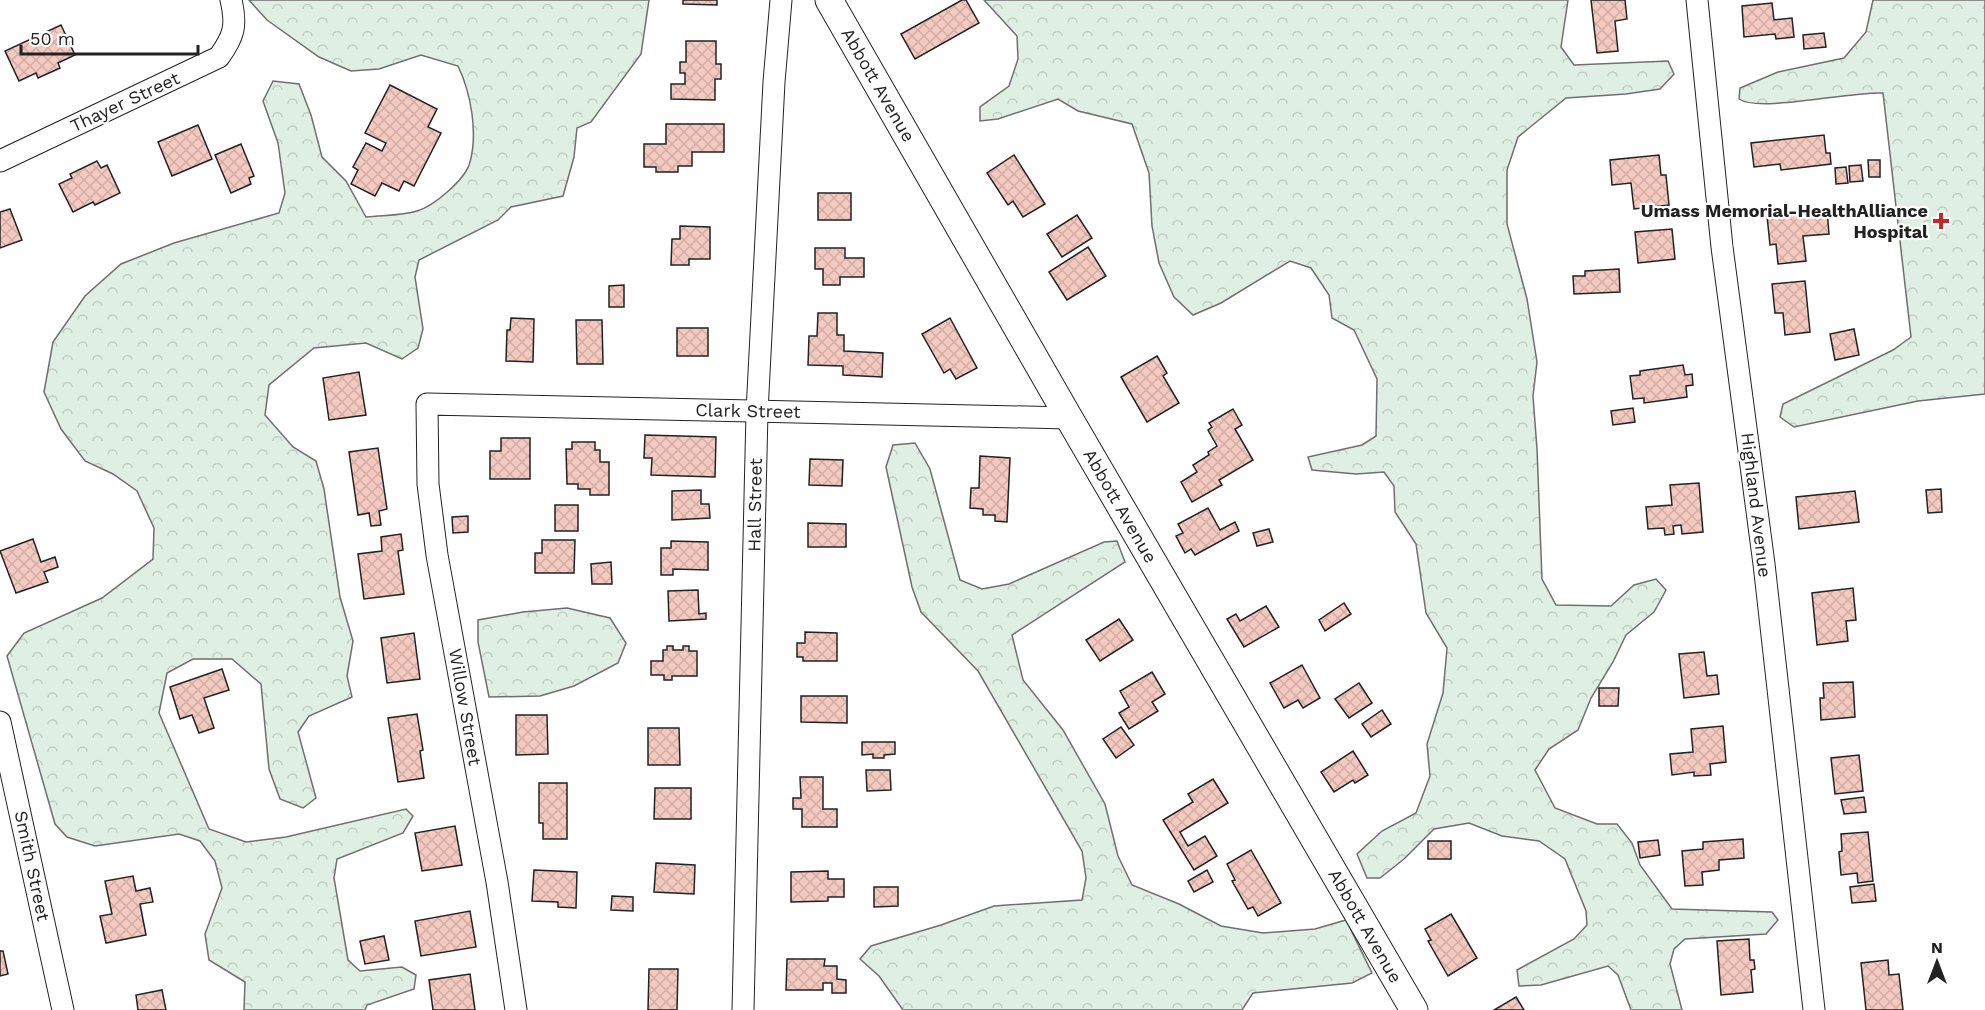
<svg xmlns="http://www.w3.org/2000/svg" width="1985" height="1010" font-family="'Work Sans',sans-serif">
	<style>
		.forest { fill: url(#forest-crowns); stroke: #6f6f6f; stroke-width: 1.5 }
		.building { fill: url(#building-cross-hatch); stroke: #222; stroke-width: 1.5 }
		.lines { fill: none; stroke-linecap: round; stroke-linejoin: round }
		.minor-casing { stroke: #222; stroke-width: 23 }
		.tertiary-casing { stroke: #222; stroke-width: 29 }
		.minor { stroke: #fff; stroke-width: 21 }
		.tertiary { stroke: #fff; stroke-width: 27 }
		.poi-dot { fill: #c62828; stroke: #fff; stroke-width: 2 }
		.labels { text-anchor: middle; stroke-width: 4.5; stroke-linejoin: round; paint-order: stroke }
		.street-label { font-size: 18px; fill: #222; stroke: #fff }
		.poi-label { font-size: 18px; font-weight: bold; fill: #222; stroke: #fff; text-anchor: end }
	</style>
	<defs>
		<pattern id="forest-crowns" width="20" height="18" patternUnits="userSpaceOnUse" patternTransform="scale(1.5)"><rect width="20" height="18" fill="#e0efe3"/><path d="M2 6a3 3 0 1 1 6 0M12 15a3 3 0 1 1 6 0" fill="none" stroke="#c0cdc2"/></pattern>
		<pattern id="building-cross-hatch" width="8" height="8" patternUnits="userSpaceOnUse" patternTransform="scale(1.5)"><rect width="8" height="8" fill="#f3c9c0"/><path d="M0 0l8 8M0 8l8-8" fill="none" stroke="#d0aca5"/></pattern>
	</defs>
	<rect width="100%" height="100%" fill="#fff"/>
	<g class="forest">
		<path d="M249,0H649L641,54L591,122L577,128L574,157L563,196L511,207L498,220L419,260L415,277L423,329L418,348L402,359L366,343L314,348L269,385L265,415L293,447L316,461L324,489L340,597L353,641L347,676L352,697L309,716L298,732L316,798L303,808L280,799L269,769L261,684L232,659H193L167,673L159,713L209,829L246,842L286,837L406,809L413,816L403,833L337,859L334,878L348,960L360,971L402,967L416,975L414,989L367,1005L365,1010H244L245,982L209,960L205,934L222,888L215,861L200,841L179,834L95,846L67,837L55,824L7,656L24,633L102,598L153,559L154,528L137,491L113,474L85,461L61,429L44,392L53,342L85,296L121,264L174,243L279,213L285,193L278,143L263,101L273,81L299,84L311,115L322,157L346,181L366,217C382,215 401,216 417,211C434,206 466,179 470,162C478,133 471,93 458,66L421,55L379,69L351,71L319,57L267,20Z"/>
		<path d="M984,0H1568L1561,47L1574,65L1668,61L1674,74L1660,89L1626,94L1566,98L1518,137L1507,170V224L1527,299L1537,362L1533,396L1537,449L1542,579L1556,605L1611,606L1634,585L1656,579L1666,590L1654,612L1626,635L1613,662L1591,698L1578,730L1549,749L1535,770L1555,808L1597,824H1617L1632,843L1640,865L1672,909L1772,912L1778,920L1766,934L1685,939L1674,949L1670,964L1682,1010H1631L1618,975L1608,966L1541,985L1519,986L1517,970L1574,939L1587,925L1586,911L1565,859L1539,841L1502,836L1469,823L1434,829L1404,859L1380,878H1367L1357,854L1382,831L1416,813L1430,776L1427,744L1443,693L1447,648L1426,613L1416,544L1395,512L1394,486L1384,472L1356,474L1312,470L1308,457L1362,445L1376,436L1377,379L1354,330L1332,318L1329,295L1311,268L1290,261L1221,303L1193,315L1174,297L1159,263L1152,226L1149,173L1132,124L1078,111L1058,99L998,119L980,121V107L1009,86L1018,59L1017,36Z"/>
		<path d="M1873,0H1985V394L1918,401L1794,427L1780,417L1783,404L1893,350L1911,337L1883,93C1851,91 1759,113 1739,99L1740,88L1778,72L1844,58L1866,32Z"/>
		<path d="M915,443L930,469L960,580L982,589L1009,584L1104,542L1117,541L1125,562L1012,635L1023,680L1063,730L1105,804L1118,856L1132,885L1179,904L1221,926L1263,933L1315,929L1346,920L1372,973L1352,983L1253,993L1242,1010H903L879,976L860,959L871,946L941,925L994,906L1082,900L1086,878L1082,851L978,671L921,612L912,587L886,467L893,445Z"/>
		<path d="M567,608L610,618L626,643L618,663L574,686L540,696L489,697L478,642V620L523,612Z"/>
	</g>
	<g class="building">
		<path d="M683,0H717V5L683,4Z"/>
		<path d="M962,0H966L979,23L915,59L901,34Z"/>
		<path d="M1591,0H1625L1627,19L1615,21L1618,51L1597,53Z"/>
		<path d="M1772,3L1774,20L1792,18L1794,37L1776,39L1775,34L1744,37L1742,6Z"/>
		<path d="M61,25L75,55L58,63L60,68L38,78L36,73L19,81L5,51Z"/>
		<path d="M1824,33L1826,47L1804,49L1803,35Z"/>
		<path d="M686,41H716V64H721V79H715V100L671,99V84H685V73H680V62H686Z"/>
		<path d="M390,85L437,109L428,127L441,133L414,186L404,181L399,191L382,183L375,196L351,184L358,170L353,167L366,143L382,151L386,143L365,133Z"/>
		<path d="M666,124H724V152H692V166H678V172H656V167H644V144H666Z"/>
		<path d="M198,125L212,159L172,176L158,142Z"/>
		<path d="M1824,135L1826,153H1830L1831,164L1781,170L1780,164L1754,167L1751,143Z"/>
		<path d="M241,144L254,176L249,178L251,184L231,193L215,155Z"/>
		<path d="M1014,155L1045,204L1023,217L1013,201L1008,205L987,173Z"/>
		<path d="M1659,155L1661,175H1666L1669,205L1634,209L1631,183L1612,185L1610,160Z"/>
		<path d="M1868,160H1880V177H1869Z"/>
		<path d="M97,161L101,168L107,165L120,193L95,205L93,202L73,212L59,184L72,178L70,174Z"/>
		<path d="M1861,165L1863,181L1850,182L1849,166Z"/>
		<path d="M1846,167L1848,183L1836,184L1835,168Z"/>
		<rect x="818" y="193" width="33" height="27"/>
		<path d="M10,209L22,240L0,248V212Z"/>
		<path d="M1827,210L1829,234L1803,236L1806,261L1778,264L1776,244L1770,245L1767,216Z"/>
		<path d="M1077,215L1092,238L1062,257L1047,234Z"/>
		<path d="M680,226L710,227V259H689V265H671L672,239H680Z"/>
		<path d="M1672,229L1675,259L1638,263L1635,232Z"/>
		<path d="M1088,247L1106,276L1067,300L1049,272Z"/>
		<path d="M815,248H845V258H864V277H840V285H823V269H815Z"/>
		<path d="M1619,269L1620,292L1574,294L1573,276H1585V271Z"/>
		<path d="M1805,281L1810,332L1785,335L1783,313H1775L1772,284Z"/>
		<path d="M624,285V307H609V286Z"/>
		<path d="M818,313H837V335H844V351L883,353L882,377L843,375V366L808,365L809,336H817Z"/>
		<path d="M511,318L534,319L533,362L506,361L507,330H510Z"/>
		<path d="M950,318L977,368L956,379L950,369L944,373L922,334Z"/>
		<path d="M576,320H602L603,364H577Z"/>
		<rect x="677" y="328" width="31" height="28"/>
		<path d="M1854,329L1859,355L1835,360L1830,334Z"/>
		<path d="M1157,356L1167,373L1163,376L1179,403L1147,422L1121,377Z"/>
		<path d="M1683,365L1685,375L1692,374L1693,385L1686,386L1687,397L1644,403V398L1633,399L1630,376L1640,375V371Z"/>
		<path d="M359,372L366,415L329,420L323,378Z"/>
		<path d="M1633,408L1635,422L1613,425L1611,411Z"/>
		<path d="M1233,409L1242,425L1235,429L1253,460L1219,480L1222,485L1192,502L1181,482L1197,472L1193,465L1209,455L1208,452L1217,446L1208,430L1212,427L1209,423Z"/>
		<path d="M645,435L716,437L715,477L651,475L652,458H644Z"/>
		<path d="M501,438H530V479H490V451H501Z"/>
		<path d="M572,442H595V450H600V462H609V495H590V489H578V484H567L566,449H572Z"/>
		<path d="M378,448L387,509L379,511L381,525L371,526L369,513L358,515L349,452Z"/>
		<path d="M980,456L1010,458L1007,522L995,521V515H983V509L970,508L971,488H979Z"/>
		<path d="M810,459L843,460L842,486L809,485Z"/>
		<path d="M1699,483L1703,532L1682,534L1681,525L1673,526L1674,534L1665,535L1664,528L1648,529L1646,507L1672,505L1670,485Z"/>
		<path d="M1941,489L1942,512L1928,513L1926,490Z"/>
		<path d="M701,490V504H709L710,518L672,520V491Z"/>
		<path d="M1855,491L1859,522L1799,529L1796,497Z"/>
		<rect x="555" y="505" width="23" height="26"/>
		<path d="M1208,508L1220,530L1235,522L1239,531L1195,555L1191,549L1185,553L1176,536L1183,533L1178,524Z"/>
		<path d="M468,516V532L453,533L452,517Z"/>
		<path d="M808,523L846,524V547H808Z"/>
		<path d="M1269,529L1273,542L1257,546L1253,533Z"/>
		<path d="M401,534L403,550L398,551L404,594L364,599L358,554L382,551L381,537Z"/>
		<path d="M33,539L41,562L55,557L58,567L44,572L48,582L16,593L0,551Z"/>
		<path d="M542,540H575L574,573H535V553H542Z"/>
		<path d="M671,541L708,542V570L673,569V575H661V548H671Z"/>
		<path d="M611,562L612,584H592L591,564Z"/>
		<path d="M1853,588L1856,620L1846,621L1848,641L1817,645L1812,593Z"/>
		<path d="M698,590L699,614L706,613V619L669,621L668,591Z"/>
		<path d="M1344,603L1351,614L1325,631L1319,620Z"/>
		<path d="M1266,606L1279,627L1244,647L1227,619L1236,614L1240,621Z"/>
		<path d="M1119,619L1133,640L1100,661L1086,640Z"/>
		<path d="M805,632L837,633V661H803V657H797V643H805Z"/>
		<path d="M414,633L420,679L387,683L381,638Z"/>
		<path d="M667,646H673V650H683V646H689V651H697V676H672V680H664V675H651V661H663V650H667Z"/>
		<path d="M1704,652L1707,676L1717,675L1719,694L1684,698L1679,654Z"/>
		<path d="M1302,665L1320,698L1303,708L1298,700L1284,708L1270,683Z"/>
		<path d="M222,669L229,690L204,698L214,728L199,733L192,715L180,719L170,687Z"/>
		<path d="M1152,672L1165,694L1152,702L1158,711L1129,729L1119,713L1129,707L1120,691Z"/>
		<path d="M1853,682L1855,717L1821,720L1820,698H1824L1823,683Z"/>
		<path d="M1359,683L1372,703L1349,718L1335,699Z"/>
		<path d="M1599,688H1619L1618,706H1599Z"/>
		<path d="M801,696H847V723L801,722Z"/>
		<path d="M1382,710L1391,724L1371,737L1362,724Z"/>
		<path d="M417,714L423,750L420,751L424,778L398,782L388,718Z"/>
		<path d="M516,715H547L548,754L516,755Z"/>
		<path d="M1723,726L1726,762L1710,764L1711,775L1694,776V772L1672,775L1670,754L1693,752L1691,729Z"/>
		<path d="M1121,727L1134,745L1116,758L1103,739Z"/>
		<path d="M648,728H679L680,765H648Z"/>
		<path d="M862,742H895V754L884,755V758H873V754L862,755Z"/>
		<path d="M1353,751L1368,775L1355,783L1353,780L1334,792L1321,772Z"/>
		<path d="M1859,755L1863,791L1835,794L1831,758Z"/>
		<path d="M866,770H890L891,790L867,791Z"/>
		<path d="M800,777H823V809H837V827H802V809H793V798H801Z"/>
		<path d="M1213,779L1228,803L1180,832L1188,846L1205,836L1217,856L1194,870L1163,820L1193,802L1188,794Z"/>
		<path d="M539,783H567V839H543V823H539Z"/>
		<path d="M655,788H691V819H654Z"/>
		<path d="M1864,797L1866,812L1844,814L1841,800Z"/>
		<path d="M455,826L462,865L422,871L415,833Z"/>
		<path d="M1868,832L1873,881L1858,883L1857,873L1841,875L1839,852L1842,851L1841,834Z"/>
		<path d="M1743,839L1744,858L1719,860V870L1702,872L1703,885L1685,886L1682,851L1703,849V842Z"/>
		<path d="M1658,840L1660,855L1640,858L1638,842Z"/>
		<rect x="1428" y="841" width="23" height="18"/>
		<path d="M1251,850L1281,903L1258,916L1253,907L1248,909L1232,881L1235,880L1227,864Z"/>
		<path d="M656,863L695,865L694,894L654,892Z"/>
		<path d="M534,870L577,872L576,908L558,907V902L532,901Z"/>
		<path d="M1207,870L1213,882L1194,892L1188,881Z"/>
		<path d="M828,871V879H844V897H828V901L791,902V872Z"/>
		<path d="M133,876L136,891L150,888L153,902L140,904L146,935L106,943L100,916L112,914L105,881Z"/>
		<path d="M1874,884L1876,901L1852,903L1850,887Z"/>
		<path d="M874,887H898V906L874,907Z"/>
		<path d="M612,896L633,897V911L611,910Z"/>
		<path d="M470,911L476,947L421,956L415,921Z"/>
		<path d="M1451,914L1477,958L1448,976L1428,941L1431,940L1425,929Z"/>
		<path d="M384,936L389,960L365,964L360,941Z"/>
		<path d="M1749,939L1750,960H1754L1755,969L1751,970L1753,992L1721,995L1717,941Z"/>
		<path d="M0,951H3L8,974L0,976Z"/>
		<path d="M787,959H825L824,966H837V979L846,980V993H832V983H823V990H786Z"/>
		<path d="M1888,960L1889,975L1899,974L1903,1010H1866L1861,963Z"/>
		<path d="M649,969H678L677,1010H648Z"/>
		<path d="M470,974L475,1010H433L429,980Z"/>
		<path d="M162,990L166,1010H138L136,995Z"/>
		<path d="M1516,997L1524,1010H1494Z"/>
	</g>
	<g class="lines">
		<g class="minor-casing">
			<g id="minor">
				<path d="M1697,0L1722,247L1764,564L1814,1010"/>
				<path d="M0,161L219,57C234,36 237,26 231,0"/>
				<path d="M0,722L63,1010"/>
				<path d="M516,1010L497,882L437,555L428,484L427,404L1069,418"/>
				<path d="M743,1010L757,412L774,82L781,0"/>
			</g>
		</g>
		<g class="tertiary-casing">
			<path id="tertiary" d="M829,0L1069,418L1414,1010"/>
		</g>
		<use href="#minor" class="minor"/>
		<use href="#tertiary" class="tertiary"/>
	</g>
	<path class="poi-dot" d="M1938 212h6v6h6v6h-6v6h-6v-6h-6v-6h6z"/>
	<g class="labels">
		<g class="street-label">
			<text transform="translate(878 85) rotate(60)" y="6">Abbott Avenue</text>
			<text transform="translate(125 102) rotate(-25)" y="6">Thayer Street</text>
			<text transform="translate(748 411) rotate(1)" y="6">Clark Street</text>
			<text transform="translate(755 505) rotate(-89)" y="6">Hall Street</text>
			<text transform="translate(1756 505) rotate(83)" y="6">Highland Avenue</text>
			<text transform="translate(1120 506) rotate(60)" y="6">Abbott Avenue</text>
			<text transform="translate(465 707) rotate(80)" y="6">Willow Street</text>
			<text transform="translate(32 866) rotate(78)" y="6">Smith Street</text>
			<text transform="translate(1365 926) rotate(60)" y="6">Abbott Avenue</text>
		</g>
		<g class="poi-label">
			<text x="1928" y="217">Umass Memorial-HealthAlliance<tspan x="1928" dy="21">Hospital</tspan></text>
		</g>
	</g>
	<g transform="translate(1937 962)" stroke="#ffffff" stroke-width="4.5" paint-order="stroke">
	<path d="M0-4.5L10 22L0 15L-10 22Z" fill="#222222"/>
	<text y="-9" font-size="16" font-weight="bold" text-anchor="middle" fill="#222222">N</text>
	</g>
	<path d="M21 45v9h177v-9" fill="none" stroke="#222222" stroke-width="3"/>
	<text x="30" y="45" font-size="18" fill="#222222" stroke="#ffffff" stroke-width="4.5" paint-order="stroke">50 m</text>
</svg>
